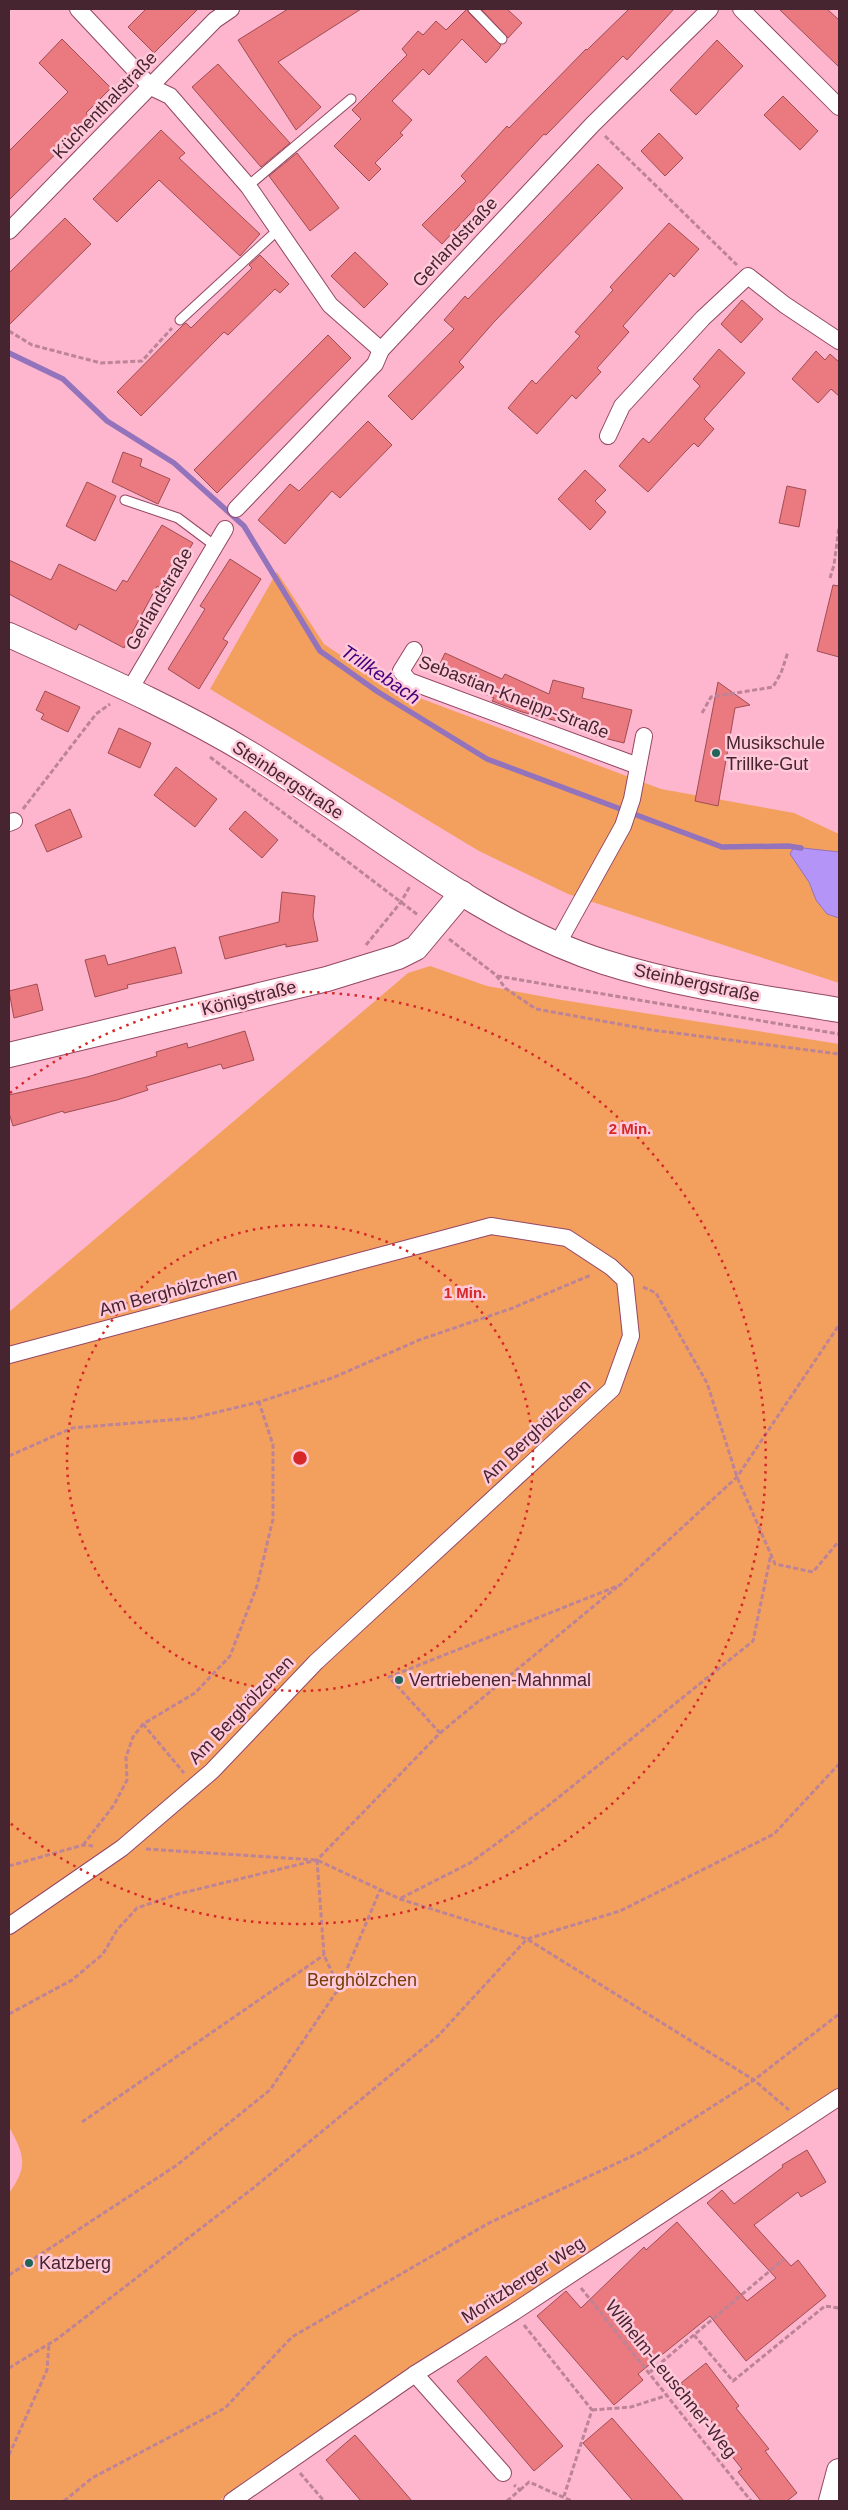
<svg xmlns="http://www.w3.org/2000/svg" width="848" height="2510" font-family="Arial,sans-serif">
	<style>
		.green { fill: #f3a05f }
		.water { fill: #b495f7; stroke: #9373bb }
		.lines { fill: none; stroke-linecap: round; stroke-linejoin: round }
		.stream { stroke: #9373bb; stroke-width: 5.5 }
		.building { fill: #eb7980; stroke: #9f4d53 }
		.lane-casing { stroke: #944765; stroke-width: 11 }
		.street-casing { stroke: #944765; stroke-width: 18 }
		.secondary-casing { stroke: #944765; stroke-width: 26 }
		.path { stroke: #bd8396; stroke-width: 3; stroke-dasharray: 5 2.5; stroke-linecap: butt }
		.lane { stroke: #fff; stroke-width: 9 }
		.street { stroke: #fff; stroke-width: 16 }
		.secondary { stroke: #fff; stroke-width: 24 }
		.ring { fill: none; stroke: #d62828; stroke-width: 2.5; stroke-dasharray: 2.5 5 }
		.poi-dot { fill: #206558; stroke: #ffc9da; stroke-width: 2 }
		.labels { text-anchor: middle; stroke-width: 5; stroke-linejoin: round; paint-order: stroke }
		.street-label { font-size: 18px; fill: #462430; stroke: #ffc9da }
		.poi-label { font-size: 18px; fill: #462430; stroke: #ffc9da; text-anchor: start }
		.park-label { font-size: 18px; fill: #773d00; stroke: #ffc9da }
		.water-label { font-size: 19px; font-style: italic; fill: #40007c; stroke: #ffc9da }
		.centre { fill: #d62828; stroke: #ffc9da; stroke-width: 2.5 }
		.ring-label { font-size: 15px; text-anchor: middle; font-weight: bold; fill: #d62828; stroke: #ffc9da; stroke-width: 5; stroke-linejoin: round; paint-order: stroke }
	</style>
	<rect width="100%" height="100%" fill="#fdb6cd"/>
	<g class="green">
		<path d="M277,572L324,644L385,685L661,789L794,813L839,834V983L568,894L479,851L210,689Z"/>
		<path d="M430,966L487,986L562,1000L839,1044V2093L411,2368L219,2501H9V2193C29,2166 24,2154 9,2127V1312L408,973Z"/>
	</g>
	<path class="water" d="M794,847L839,852V918L827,914L816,900L809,882L790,854Z"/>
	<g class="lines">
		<path class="stream" d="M9,353L63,379L107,421L174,463L244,526L320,651L378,692L487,759L722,847L788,846L801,848"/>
	</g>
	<g class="building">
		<path d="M146,9H198L154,53L128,27Z"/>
		<path d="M288,9H361L278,62L321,107L296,130L238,40Z"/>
		<path d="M467,9L469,13L501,45L498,50L486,63L462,39L429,75L423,69L392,101L412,120L400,133L403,135L375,163L381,169L369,181L334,146L361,119L352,110L407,55L402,49L418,31L423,35L436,21L446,30Z"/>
		<path d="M481,9H507L522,23L508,38Z"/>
		<path d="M629,9H674L627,60L623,56L546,135L544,134L442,244L422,225L466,181L461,176L507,126L509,128L586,49L587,50Z"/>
		<path d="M779,9H827L839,20V67Z"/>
		<path d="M62,39L111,88L86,113L91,119L9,200V151L68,92L39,63Z"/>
		<path d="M717,40L743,66L696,115L670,90Z"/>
		<path d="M218,64L290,143L261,167L192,87Z"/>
		<path d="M783,96L818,131L800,150L764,115Z"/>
		<path d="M161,130L185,153L179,158L260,234L240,256L159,180L117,222L93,199Z"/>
		<path d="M659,133L683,158L665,176L641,151Z"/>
		<path d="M297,153L339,208L310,231L269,176Z"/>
		<path d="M598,164L623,188L494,322L459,362L464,367L412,420L388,396L454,329L444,320L465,296L468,299Z"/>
		<path d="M65,218L91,244L9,325V273Z"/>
		<path d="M669,223L699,249L674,277L670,273L623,326L629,332L597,368L601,372L576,399L572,395L537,434L508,408L532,380L536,384L580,336L575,332L613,290L610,287Z"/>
		<path d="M355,252L388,284L364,308L331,276Z"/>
		<path d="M260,255L289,284L280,293L275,289L228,335L224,332L141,416L117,392L182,326L186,323L191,328L252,268L249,265Z"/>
		<path d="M742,300L763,319L741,343L721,324Z"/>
		<path d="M328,335L351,358L217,493L194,470Z"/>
		<path d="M719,349L745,373L704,419L714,429L698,447L694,443L685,452L648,492L619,466L643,438L649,443L700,386L693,379Z"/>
		<path d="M816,351L825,360L830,354L839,362V396L831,389L818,403L792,379Z"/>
		<path d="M368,421L392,445L340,498L332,491L285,544L258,520L290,484L299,491Z"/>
		<path d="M123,452L142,459L140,466L170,479L158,504L112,482Z"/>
		<path d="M585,470L606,490L595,501L606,512L590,530L558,499Z"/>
		<path d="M87,482L116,496L95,541L66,526Z"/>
		<path d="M787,486L806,490L799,527L779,523Z"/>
		<path d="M162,525L193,543L164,590L157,586L124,648L79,624L76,630L9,594V560L51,580L59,564L116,591L123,580L127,582Z"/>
		<path d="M230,559L261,579L223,639L228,642L199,689L168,669L205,609L200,606Z"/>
		<path d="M833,585L839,586V657L817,651Z"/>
		<path d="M445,653L502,679L505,674L549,694L553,680L584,688L582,698L632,710L624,743L592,735L593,730L522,712L492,701L494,698L436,672Z"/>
		<path d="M718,682L750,705L735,708L718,806L695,801Z"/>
		<path d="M45,691L80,707L68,732L41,719L44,714L36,710Z"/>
		<path d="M119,728L151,743L140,768L108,753Z"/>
		<path d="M176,767L217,799L195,827L154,795Z"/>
		<path d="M70,809L82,837L47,852L35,825Z"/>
		<path d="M245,811L278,840L262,858L229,829Z"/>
		<path d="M282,892L315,896L313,916L318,941L286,947V944L225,959L219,937L279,922Z"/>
		<path d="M175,947L182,973L127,985L128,988L95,997L85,960L105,955L108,965Z"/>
		<path d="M37,984L43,1010L14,1018L9,991Z"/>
		<path d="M245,1031L254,1060L223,1069L221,1064L146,1086L148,1090L117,1100L64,1113L63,1111L13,1126L9,1113V1095L87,1077L157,1056L156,1052L187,1043L188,1048Z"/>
		<path d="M807,2150L826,2182L801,2197L798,2192L754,2225L791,2266L798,2260L826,2296L746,2361L710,2316L638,2374L643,2380L614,2405L537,2316L566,2291L581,2308L644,2247L646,2250L677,2222L747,2301L776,2278L707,2203L722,2190L734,2204L783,2167L782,2165Z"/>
		<path d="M486,2356L563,2446L534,2471L457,2381Z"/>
		<path d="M706,2363L739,2406L736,2408L769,2449L765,2451L797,2493L787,2501H761L738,2472L742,2469L711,2430L715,2426L681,2383Z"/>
		<path d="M612,2418L684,2501H633L583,2443Z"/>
		<path d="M355,2435L412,2501H361L326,2460Z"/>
	</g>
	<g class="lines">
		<g class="lane-casing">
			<g id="lane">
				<path d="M473,9L502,39"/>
				<path d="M248,186L351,99"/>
				<path d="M180,320L279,229"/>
				<path d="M125,500L178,518L214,545"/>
			</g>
		</g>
		<g class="street-casing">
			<g id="street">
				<path d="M78,9L151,87L170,96L248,186L330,305L381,350"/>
				<path d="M741,9L839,107"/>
				<path d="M9,231L215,20L231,9"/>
				<path d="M608,436L622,406L703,318L748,276L785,305L839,341"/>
				<path d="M236,509L375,364L381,350L593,124L710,9"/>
				<path d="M414,650L401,671L409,681L638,766"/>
				<path d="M129,691L225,529"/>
				<path d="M9,823L14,821"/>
				<path d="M558,943L623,826L632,799L644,736"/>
				<path d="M9,1355L491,1226L567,1238L611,1267L625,1280L631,1336L612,1389L316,1662L212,1771L122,1848L9,1926"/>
				<path d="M415,2374L503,2473"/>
				<path d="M232,2501L415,2374L514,2312L839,2097"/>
			</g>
		</g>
		<g class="secondary-casing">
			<g id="secondary">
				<path d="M9,635C90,672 173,707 249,753C364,822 476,921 604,962C679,986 761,997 839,1010"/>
				<path d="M9,1055L327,979L398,957L416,948L462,893"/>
				<path d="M831,2501L839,2471"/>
			</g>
		</g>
		<g class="path">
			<path d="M605,136L737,265"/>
			<path d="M9,331L32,345L101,363L142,361L172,328"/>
			<path d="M830,578L834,565L839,527"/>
			<path d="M702,713L711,697L773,687L781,673L788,652"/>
			<path d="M210,757L418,915"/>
			<path d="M23,809L96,714L110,704"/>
			<path d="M449,939L496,975L505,988L536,1009L652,1030L839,1054"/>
			<path d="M366,945L401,902L410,886"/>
			<path d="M497,976L839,1034"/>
			<path d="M643,1287L656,1293L707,1383L737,1477L775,1564L813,1572L839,1541"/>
			<path d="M9,1456L72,1428L193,1418L259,1402L332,1378L419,1340L510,1309L591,1275"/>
			<path d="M143,1724L184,1773"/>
			<path d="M440,1733L617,1587"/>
			<path d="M83,1845L114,1805L127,1780L126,1757L133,1737L143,1724L195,1693L230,1656L257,1586L273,1519V1445L259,1402"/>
			<path d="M146,1849L317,1860L400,1899L527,1939L754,2080L789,2110"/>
			<path d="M317,1860L324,1955L339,1988"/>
			<path d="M9,1866L83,1845L93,1846"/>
			<path d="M401,1898L470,1863L549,1805L753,1641L771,1554"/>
			<path d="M9,2014L72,1980L103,1954L117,1930L137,1908L178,1894L317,1860L440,1733L389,1677L620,1585L737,1477L839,1325"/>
			<path d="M82,2122L324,1955"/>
			<path d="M9,2275L177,2165L270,2090L339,1988L380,1890"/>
			<path d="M581,2288L751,2501"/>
			<path d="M524,2325L592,2410L564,2496"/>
			<path d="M694,2335L733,2381L825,2306L839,2308"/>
			<path d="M9,2368L57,2339L252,2189L438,2036L527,1939L620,1911L774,1834L839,1764"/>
			<path d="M650,2372L784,2259"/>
			<path d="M592,2410L631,2407L668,2395"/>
			<path d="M9,2455L47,2370L49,2344"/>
			<path d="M300,2473L324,2501"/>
			<path d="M520,2490L529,2482L572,2501"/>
			<path d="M64,2501L92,2478L225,2408L292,2337L489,2223L641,2152L754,2080L839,2014"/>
			<path d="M507,2501L520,2490L514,2485"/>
		</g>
		<use href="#lane" class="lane"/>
		<use href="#street" class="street"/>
		<use href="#secondary" class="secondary"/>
	</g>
	<g class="ring">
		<circle cx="300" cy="1458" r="233"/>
		<path d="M10 1093A466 466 0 1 1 10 1823"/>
	</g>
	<g class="poi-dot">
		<circle cx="716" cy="753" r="5"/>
		<circle cx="399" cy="1680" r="5"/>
		<circle cx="29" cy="2263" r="5"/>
	</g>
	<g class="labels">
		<g class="street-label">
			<text transform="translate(105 105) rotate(-46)" y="6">Küchenthalstraße</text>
			<text transform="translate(455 242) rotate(-47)" y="6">Gerlandstraße</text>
			<text transform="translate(159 599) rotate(-60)" y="6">Gerlandstraße</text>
			<text transform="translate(514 697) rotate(21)" y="6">Sebastian-Kneipp-Straße</text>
			<text transform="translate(288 780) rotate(33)" y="6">Steinbergstraße</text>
			<text transform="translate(697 983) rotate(12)" y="6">Steinbergstraße</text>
			<text transform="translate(249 998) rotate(-14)" y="6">Königstraße</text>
			<text transform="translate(168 1292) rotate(-15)" y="6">Am Berghölzchen</text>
			<text transform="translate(536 1431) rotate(-43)" y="6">Am Berghölzchen</text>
			<text transform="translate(241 1710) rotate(-46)" y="6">Am Berghölzchen</text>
			<text transform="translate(523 2280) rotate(-33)" y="6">Moritzberger Weg</text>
			<text transform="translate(671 2379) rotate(51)" y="6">Wilhelm-Leuschner-Weg</text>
		</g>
		<g class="poi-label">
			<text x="726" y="749">Musikschule<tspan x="726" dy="21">Trillke-Gut</tspan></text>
			<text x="409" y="1686">Vertriebenen-Mahnmal</text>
			<text x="39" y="2269">Katzberg</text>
		</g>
		<g class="park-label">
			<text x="362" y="1986">Berghölzchen</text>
		</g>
		<g class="water-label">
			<text transform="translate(381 674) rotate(34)" y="7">Trillkebach</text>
		</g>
	</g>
	<circle cx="300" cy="1458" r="8" class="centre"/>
	<g class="ring-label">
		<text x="630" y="1134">2 Min.</text>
		<text x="465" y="1298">1 Min.</text>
	</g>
	<rect width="848" height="2510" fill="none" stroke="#462430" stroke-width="20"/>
</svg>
